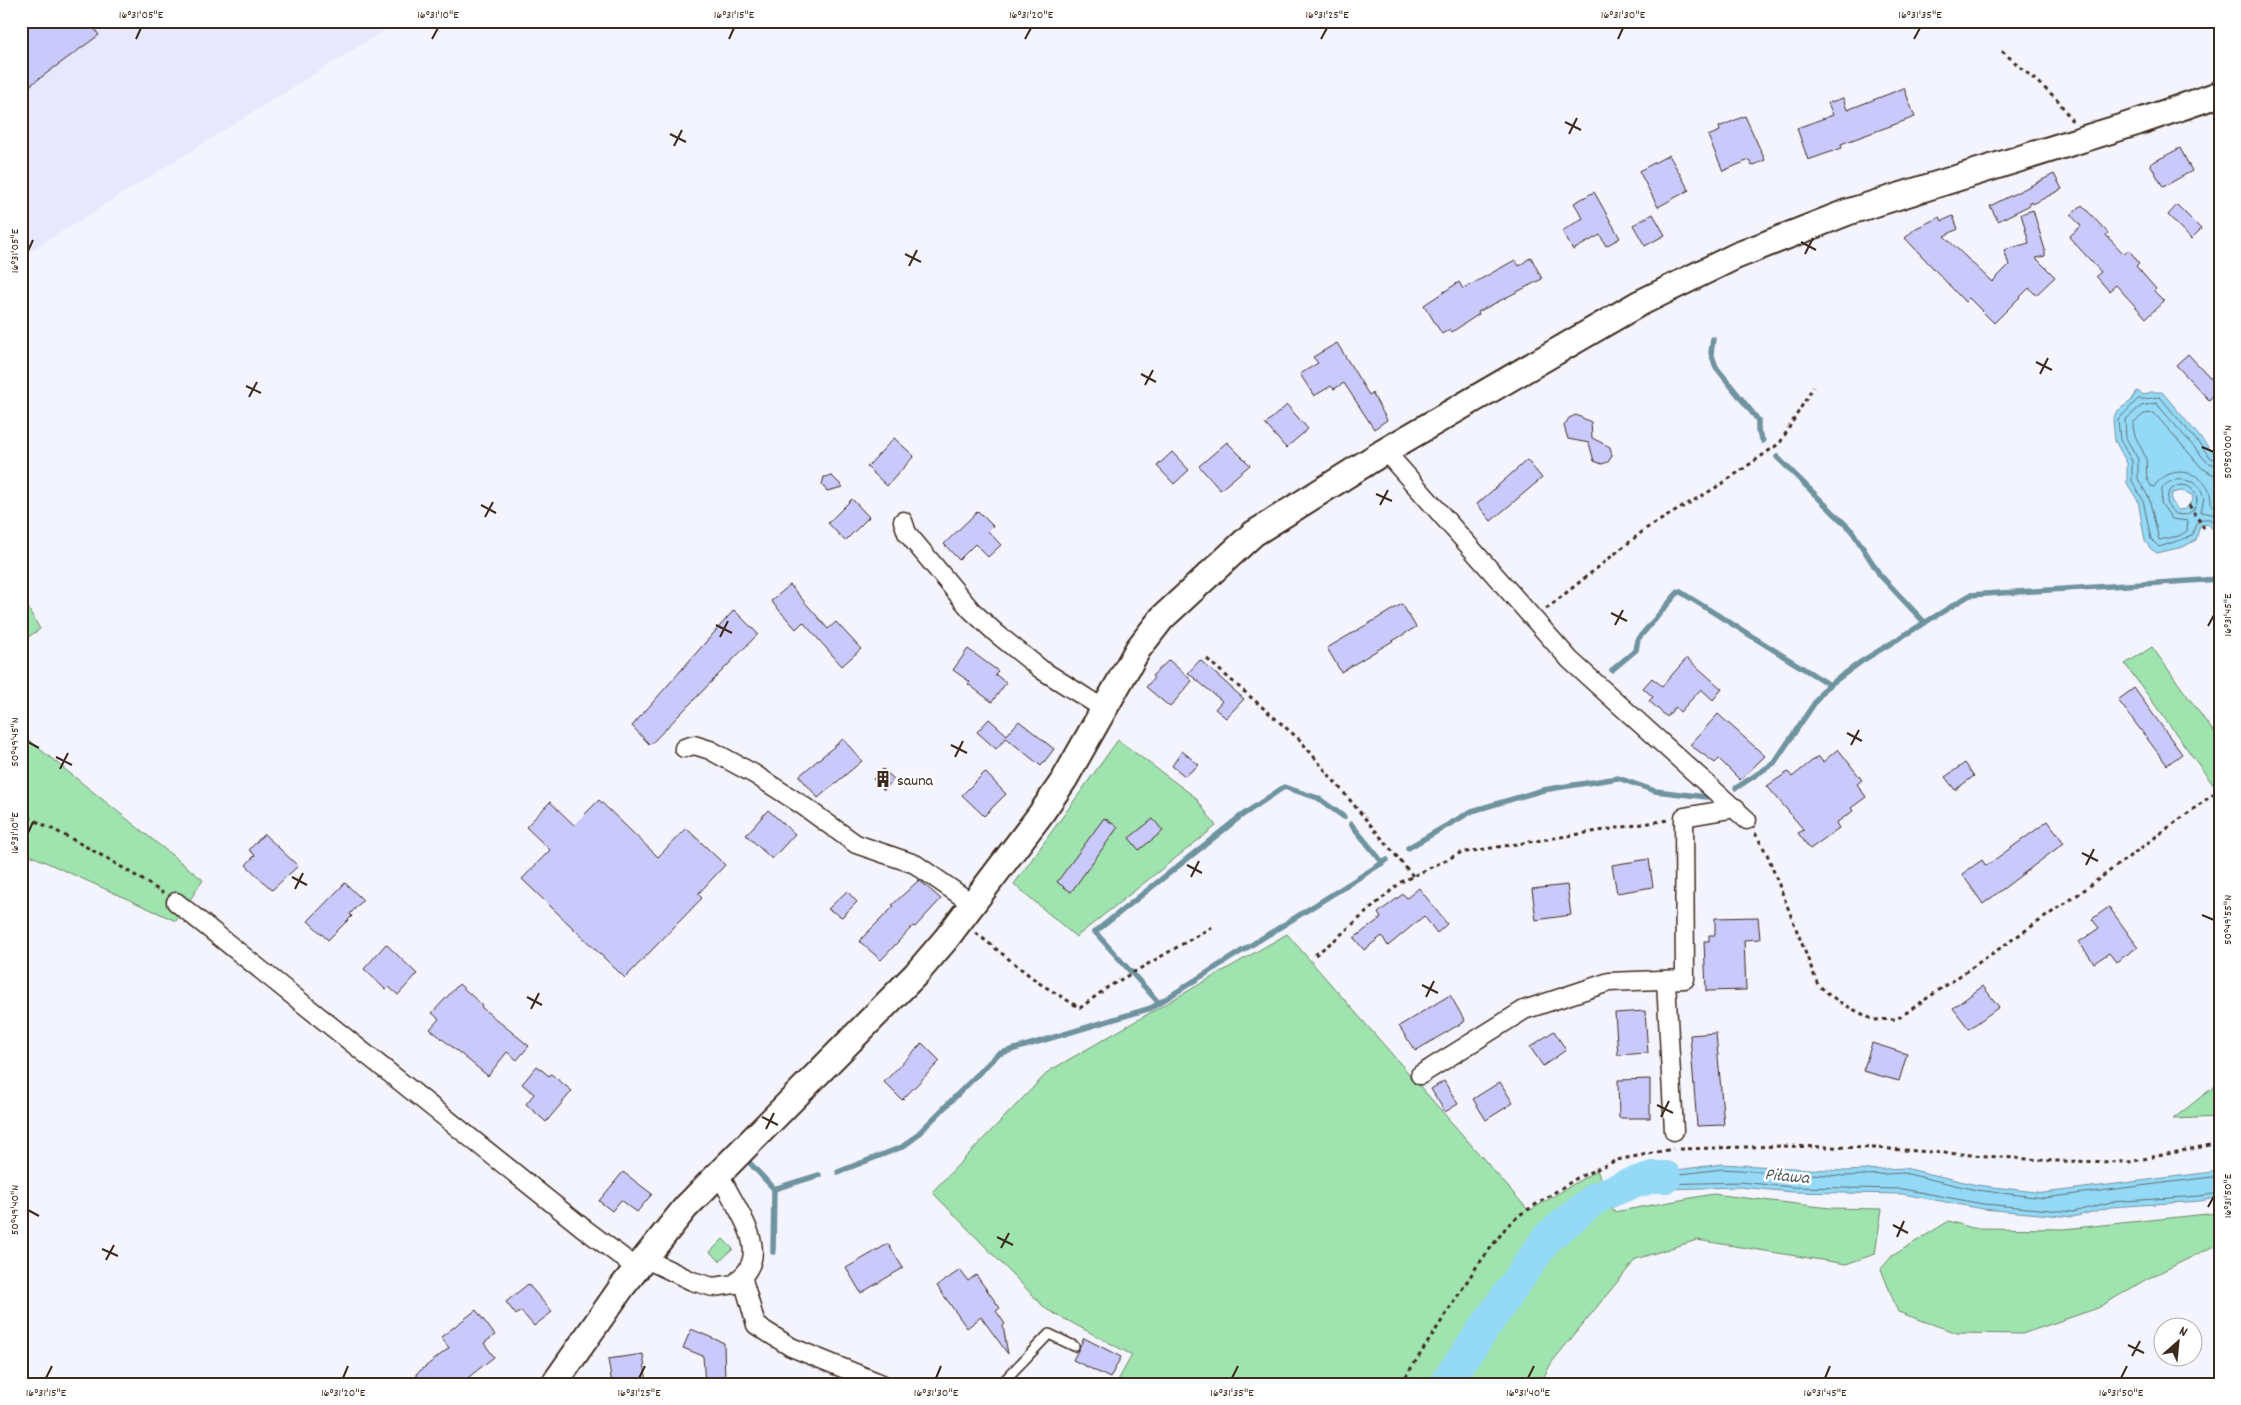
<svg xmlns="http://www.w3.org/2000/svg" width="2241" height="1405" font-family="Dekko,sans-serif">
	<style>
		.built { fill: #e7e7fd }
		.green { fill: #9fe3ae; stroke: #6d8666 }
		.water { fill: #94d9f6; stroke: #7093a0; fill-rule: evenodd }
		.lines { fill: none; stroke-linecap: round; stroke-linejoin: round }
		.shore { stroke: #5f7074; stroke-width: 1 }
		.stream { stroke: #7093a0; stroke-width: 5.5 }
		.river { stroke: #94d9f6; stroke-width: 32 }
		.building { fill: #cac9fb; stroke: #3b2a1e }
		.lane-casing { stroke: #3b2a1e; stroke-width: 12 }
		.street-casing { stroke: #3b2a1e; stroke-width: 21 }
		.secondary-casing { stroke: #3b2a1e; stroke-width: 29 }
		.path { stroke: #3b2a1e; stroke-width: 3; stroke-dasharray: 4 4; stroke-linecap: butt }
		.lane { stroke: #fff; stroke-width: 9 }
		.street { stroke: #fff; stroke-width: 18 }
		.secondary { stroke: #fff; stroke-width: 25 }
		.ticks { fill: none; stroke: #3b2a1e; stroke-width: 2 }
		.labels { text-anchor: middle; stroke-width: 5; stroke-linejoin: round; paint-order: stroke }
		.poi-label { font-size: 16px; fill: #3b2a1e; stroke: #fff; text-anchor: start }
		.water-label { font-size: 18px; font-style: italic; fill: #565f5f; stroke: #fff }
		.neatline { fill: none; stroke: #3b2a1e; stroke-width: 2 }
		.ticks-label { font-size: 12px; text-anchor: middle; fill: #3b2a1e }
	</style>
	<rect width="100%" height="100%" fill="#f4f4fe"/>
	<filter id="ink" filterUnits="userSpaceOnUse"><feTurbulence type="fractalNoise" baseFrequency=".02" numOctaves="2"/><feDisplacementMap in="SourceGraphic" scale="10" xChannelSelector="R" yChannelSelector="G"/><feConvolveMatrix kernelMatrix="1 2 1 2 8 2 1 2 1" color-interpolation-filters="sRGB"/></filter>
	<g filter="url(#ink)">
		<path class="built" d="M21,21H399L21,257Z"/>
		<g class="green">
			<path d="M21,596L40,629L21,642Z"/>
			<path d="M2152,647L2220,741V794L2125,664Z"/>
			<path d="M21,734L203,880L176,921L21,851Z"/>
			<path d="M1118,740L1195,797L1216,826L1076,937L1014,884Z"/>
			<path d="M1287,934L1529,1211L1597,1170L1614,1212L1713,1194L1830,1208L1882,1209L1875,1254L1846,1264L1697,1240L1636,1259L1552,1362L1540,1384H1116L1132,1355L1046,1309L932,1192L1049,1071Z"/>
			<path d="M2220,1082V1117L2173,1119Z"/>
			<path d="M2217,1213L2220,1218V1243L2145,1280L2098,1308L2022,1334L1957,1333L1898,1312L1881,1269L1892,1256L1949,1221L1972,1228L2064,1229Z"/>
			<path d="M723,1239L733,1249L720,1261L710,1252Z"/>
		</g>
		<g class="water">
			<path d="M2137,391L2144,395L2151,392H2162L2215,455L2220,457V537L2208,524L2200,525L2196,540L2183,547L2157,553L2151,549L2145,541L2138,501L2127,483V463L2115,441L2113,420L2116,412L2131,401ZM2182,491L2192,495L2193,499L2186,509L2178,510L2171,500L2172,493Z"/>
			<path d="M1722,1164L1845,1171L1905,1168L1977,1185L2044,1193L2220,1171V1197L2200,1201L2111,1207L2073,1217L1983,1209L1903,1194L1791,1192L1740,1187L1662,1189L1627,1195L1621,1179L1632,1176Z"/>
		</g>
		<g class="lines">
			<g class="shore">
				<path d="M2220,461L2211,458L2160,397C2152,397 2146,400 2138,399L2118,420L2120,440L2132,461V481L2143,500L2151,539L2159,547L2192,536C2196,525 2194,518 2210,519L2220,529"/>
				<path d="M2220,467L2207,462L2156,403L2141,406L2125,420L2126,438L2138,459V479L2149,498L2159,540L2179,536L2187,531L2188,521L2172,519L2161,503L2162,489C2170,476 2188,478 2199,486L2204,498L2201,512L2212,514L2220,519"/>
				<path d="M2220,475L2212,474L2202,468L2154,413L2144,414L2133,423C2133,437 2140,444 2145,456C2149,468 2143,474 2151,486L2154,487C2171,460 2213,472 2211,505L2220,509"/>
				<circle cx="2182" cy="500" r="15"/>
				<path d="M2220,1176L2044,1198L1976,1190L1904,1173L1845,1176L1722,1169L1633,1180L1629,1184L1632,1189L1662,1184L1740,1182L1791,1187L1903,1189L1983,1204L2073,1212L2111,1202L2199,1196L2220,1193"/>
			</g>
			<g class="stream">
				<path d="M1713,339L1711,353L1716,367L1758,420V431L1763,441"/>
				<path d="M1777,457L1852,531L1880,575L1925,623"/>
				<path d="M1612,670L1636,650L1638,639L1679,591L1830,685"/>
				<path d="M1736,788L1774,763L1824,689L1862,661L1970,595L2220,579"/>
				<path d="M1351,824L1383,863"/>
				<path d="M1408,848L1472,811L1543,790L1618,778L1655,791L1707,797"/>
				<path d="M1159,1003L1095,932L1241,816L1284,787L1318,798L1344,817"/>
				<path d="M748,1161L774,1189"/>
				<path d="M838,1172L902,1147L913,1139L998,1054L1151,1008L1387,860"/>
				<path d="M773,1252L774,1189L819,1175"/>
			</g>
			<path class="river" d="M1445,1384L1547,1238L1596,1198L1624,1186L1653,1177H1666"/>
		</g>
		<g class="building">
			<path d="M21,21H89L99,35L21,92Z"/>
			<path d="M1904,88L1915,117L1841,144L1842,148L1808,160L1797,128L1833,115L1828,103L1843,98L1847,110Z"/>
			<path d="M1745,116L1765,160L1752,166L1749,160L1723,171L1708,136L1720,131L1719,127Z"/>
			<path d="M2180,148L2192,171L2163,187L2150,164Z"/>
			<path d="M1669,155L1689,190L1658,207L1639,171Z"/>
			<path d="M2054,174L2062,189L2033,204L2030,201V205L1998,221L1990,206Z"/>
			<path d="M1594,192L1620,238L1606,246L1600,235L1573,250L1562,231L1583,218L1574,203Z"/>
			<path d="M2082,205L2108,233L2106,235L2124,254L2129,250L2139,263L2136,266L2156,289L2154,291L2164,301L2146,318L2116,285L2109,291L2096,276L2101,272L2069,237L2081,226L2071,215Z"/>
			<path d="M2177,205L2201,229L2191,239L2168,215Z"/>
			<path d="M2033,210L2045,250V256L2036,258L2055,277L2036,295L2029,288L1994,323L1969,298L1965,302L1905,238L1916,228L1940,217L1942,221L1953,216L1958,229L1944,236L1992,282L2009,265L2004,250L2029,243L2021,214Z"/>
			<path d="M1653,214L1665,235L1645,246L1633,225Z"/>
			<path d="M1531,257L1542,279L1478,312L1479,314L1452,332L1450,329L1442,334L1424,305L1459,282L1463,289L1515,260L1519,266Z"/>
			<path d="M1337,343L1369,395L1372,393L1387,420L1374,429L1344,383L1334,389L1331,386L1314,396L1300,374L1318,363L1313,357Z"/>
			<path d="M2188,354L2220,388L2209,400L2176,365Z"/>
			<path d="M1287,405L1308,429L1286,448L1265,424Z"/>
			<path d="M1576,415L1591,422L1592,438L1610,447L1612,456L1608,462L1602,464L1594,461L1589,443L1568,439L1564,426L1569,418Z"/>
			<path d="M894,438L914,456L887,486L867,467Z"/>
			<path d="M1227,442L1250,465L1220,490L1199,466Z"/>
			<path d="M1172,452L1189,470L1174,484L1157,466Z"/>
			<path d="M1527,460L1542,478L1491,521L1477,504Z"/>
			<path d="M832,476L843,487L827,491L822,485L824,477Z"/>
			<path d="M852,499L869,517L845,541L828,523Z"/>
			<path d="M978,511L993,526L988,531L1001,545L988,557L975,544L959,560L944,544Z"/>
			<path d="M790,585L828,629L836,622L861,649L842,666L803,622L796,629L771,601Z"/>
			<path d="M1402,604L1416,627L1341,672L1327,648Z"/>
			<path d="M734,610L758,634L650,745L632,726Z"/>
			<path d="M968,649L998,671L995,674L1006,683L992,702L968,684L970,682L953,670Z"/>
			<path d="M1687,658L1722,689L1713,700L1701,689L1680,712L1675,707L1667,717L1649,701L1653,697L1643,688L1652,678L1662,686Z"/>
			<path d="M1169,660L1192,681L1170,707L1146,687L1154,678L1152,676Z"/>
			<path d="M1200,660L1244,699L1226,718L1215,709L1222,701L1188,673Z"/>
			<path d="M2134,688L2182,754L2167,765L2118,700Z"/>
			<path d="M1718,714L1765,756L1740,780L1719,759L1715,763L1690,745Z"/>
			<path d="M989,719L1007,735L1019,721L1054,749L1041,766L1006,738L996,749L977,732Z"/>
			<path d="M843,739L862,761L818,798L799,776Z"/>
			<path d="M1838,749L1862,780L1857,784L1866,797L1851,808L1853,811L1836,823L1839,828L1810,849L1798,833L1804,830L1767,786L1788,772L1792,777L1818,756L1823,762Z"/>
			<path d="M1182,751L1199,765L1185,776L1172,766Z"/>
			<path d="M1965,763L1974,776L1955,790L1945,777Z"/>
			<path d="M883,769L894,779L884,790L873,779Z"/>
			<path d="M985,772L1006,794L984,816L962,795Z"/>
			<path d="M599,800L658,857L686,828L725,865L698,894L702,898L625,978L522,879L550,850L526,827L550,802L574,825Z"/>
			<path d="M768,810L795,834L772,859L746,835Z"/>
			<path d="M1104,818L1118,827L1071,892L1057,882Z"/>
			<path d="M1153,819L1163,831L1139,850L1129,838Z"/>
			<path d="M2048,821L2064,843L1983,904L1962,874L1982,860L1986,866Z"/>
			<path d="M264,834L298,866L272,890L246,865L255,855L249,850Z"/>
			<path d="M1649,859L1653,887L1617,893L1612,865Z"/>
			<path d="M919,880L941,899L915,927L913,926L881,960L859,941L894,906L892,905Z"/>
			<path d="M345,883L363,900L350,914L352,916L328,940L308,921Z"/>
			<path d="M1567,885L1571,915L1536,920L1532,889Z"/>
			<path d="M1419,888L1447,924L1437,933L1424,916L1388,946L1382,936L1364,950L1354,938L1381,918L1378,913L1403,894L1407,898Z"/>
			<path d="M847,891L857,902L842,917L828,909Z"/>
			<path d="M2109,907L2138,947L2116,962L2109,953L2094,963L2079,942L2099,928L2092,919Z"/>
			<path d="M1758,917L1760,939L1744,940L1746,990L1706,991L1704,941H1709V935H1715V918Z"/>
			<path d="M386,944L417,974L398,995L389,987L386,990L364,969Z"/>
			<path d="M459,984L482,1005L481,1007L529,1046L517,1060L507,1052L488,1076L430,1029L439,1019L432,1013Z"/>
			<path d="M1983,986L1999,1007L1969,1029L1953,1008Z"/>
			<path d="M1450,995L1465,1021L1415,1051L1399,1026Z"/>
			<path d="M1645,1011L1648,1053L1618,1055L1615,1013Z"/>
			<path d="M1554,1031L1566,1050L1543,1066L1530,1047Z"/>
			<path d="M1716,1033L1724,1125L1697,1126L1690,1035Z"/>
			<path d="M922,1043L940,1061L902,1100L884,1082Z"/>
			<path d="M1872,1043L1907,1054L1899,1081L1863,1071Z"/>
			<path d="M537,1066L549,1076L551,1074L572,1091L546,1122L526,1104L534,1094L522,1084Z"/>
			<path d="M1650,1079V1118H1619L1618,1080Z"/>
			<path d="M1444,1081L1458,1104L1445,1112L1431,1089Z"/>
			<path d="M1500,1082L1513,1103L1486,1120L1473,1099Z"/>
			<path d="M623,1172L652,1194L637,1212L621,1200L612,1211L599,1201Z"/>
			<path d="M888,1244L903,1268L861,1293L846,1268Z"/>
			<path d="M960,1270L968,1281L976,1275L1000,1308L996,1311L1005,1324L1003,1326L1008,1354L981,1317L967,1328L937,1286Z"/>
			<path d="M528,1284L552,1312L534,1326L521,1311L516,1315L506,1302Z"/>
			<path d="M476,1310L495,1335L484,1343L494,1357L460,1384H422L416,1374L449,1348L441,1337Z"/>
			<path d="M691,1329L724,1343L725,1384H705L703,1356L683,1348Z"/>
			<path d="M1084,1338L1121,1357L1110,1378L1073,1360Z"/>
			<path d="M643,1354L647,1384H612L608,1359Z"/>
		</g>
		<g class="lines">
			<g class="lane-casing">
				<path id="lane" d="M1001,1384L1049,1334L1074,1346"/>
			</g>
			<g class="street-casing">
				<g id="street">
					<path d="M1385,451L1570,660L1747,820"/>
					<path d="M903,521L907,533L971,610L997,634L1042,670L1104,709"/>
					<path d="M684,748L694,745L710,750L754,774L802,805L856,844L915,864L973,904"/>
					<path d="M176,902L582,1227L638,1269"/>
					<path d="M1666,981L1674,1131"/>
					<path d="M1420,1075L1524,1010L1609,982L1685,979L1684,817L1736,808"/>
					<path d="M646,1259L692,1281L713,1287L735,1284C739,1279 745,1275 748,1269C766,1240 729,1200 719,1172"/>
					<path d="M742,1276L756,1325L791,1347L882,1384"/>
				</g>
			</g>
			<g class="secondary-casing">
				<path id="secondary" d="M554,1384L622,1287L686,1207L916,974L946,939L1040,815L1064,780L1138,649L1162,618L1253,534L1385,451L1638,304L1736,256L1848,212L2138,122L2220,94"/>
			</g>
			<g class="path">
				<path d="M2002,51L2057,99L2072,121"/>
				<path d="M2189,505L2204,528"/>
				<path d="M1546,609L1647,528L1720,485L1780,443L1813,387"/>
				<path d="M1207,659L1300,740L1413,876"/>
				<path d="M21,814C71,837 117,863 163,893"/>
				<path d="M1755,833L1767,854L1818,985L1839,1002L1874,1020L1897,1019L2080,893L2215,793"/>
				<path d="M976,933L1039,983L1080,1008L1108,987L1212,927"/>
				<path d="M1315,955L1337,938L1401,882L1460,853L1668,820"/>
				<path d="M1680,1149L1782,1146L1876,1148L2055,1161L2129,1162L2210,1145L2220,1141"/>
				<path d="M1401,1384L1475,1269L1507,1226L1521,1214L1577,1178L1617,1160L1673,1149"/>
			</g>
			<use href="#lane" class="lane"/>
			<use href="#street" class="street"/>
			<use href="#secondary" class="secondary"/>
		</g>
	</g>
	<path class="ticks" d="M136,39L141,28M432,39L438,28M729,39L734,28M1025,39L1031,28M1321,39L1327,28M1618,39L1623,28M1914,39L1920,28M1565,122L1581,130M670,134L686,142M1569,134L1577,118M674,146L682,130M1801,242L1816,250M28,251L33,240M905,254L921,262M1805,254L1813,238M909,266L917,250M2036,362L2052,370M1141,374L1156,382M2040,374L2048,358M1145,385L1153,370M246,386L261,393M249,397L257,382M2202,447L2214,452M1376,494L1392,501M481,505L496,513M1380,505L1388,490M485,517L493,502M1611,613L1627,621M716,625L732,633M1615,625L1623,610M2208,626L2214,615M720,637L728,621M1847,733L1862,741M28,742L39,748M951,745L967,753M1851,745L1859,730M56,757L72,765M955,757L963,741M60,769L68,753M28,833L33,822M2082,853L2098,861M1187,865L1202,873M2086,865L2094,849M292,877L307,885M1191,877L1199,861M295,889L303,873M2202,915L2214,920M1422,985L1438,993M527,997L542,1005M1426,997L1434,981M531,1009L539,993M1657,1105L1673,1113M762,1117L778,1125M1661,1117L1669,1101M766,1129L774,1113M2208,1207L2214,1196M28,1210L39,1216M1893,1225L1908,1233M997,1237L1013,1245M1897,1237L1904,1221M1001,1248L1009,1233M102,1249L118,1256M106,1260L114,1245M2128,1345L2144,1353M2132,1356L2140,1341M46,1378L52,1366M343,1378L348,1366M639,1378L645,1366M936,1378L941,1366M1232,1378L1238,1366M1528,1378L1534,1366M1825,1378L1830,1366M2121,1378L2127,1366"/>
	<defs>
		<g id="building-bare" transform="scale(1.35)"><path d="M-4-6H4V6H1V3H-1V6H-4ZM-2.5-4.3h1.7v1.8h-1.7ZM.8-4.3h1.7v1.8H.8ZM-2.5-1h1.7V.8h-1.7ZM.8-1h1.7V.8H.8Z" fill="#3b2a1e" stroke="#fff" stroke-width="2.5" paint-order="stroke"/></g>
	</defs>
	<g fill-rule="evenodd">
		<use href="#building-bare" x="883" y="779"/>
	</g>
	<g class="labels">
		<g class="poi-label">
			<text x="897" y="785">sauna</text>
		</g>
		<g class="water-label">
			<text transform="translate(1787 1175) rotate(5)" y="6">Piława</text>
		</g>
	</g>
	<rect width="2241" height="1405" fill="none" stroke="#fff" stroke-width="55"/>
	<g transform="translate(2178 1342) rotate(27)"><circle r="24" fill="#ffffff" stroke="#b1aaa5"/>
	<path d="M0-4L9 19L0 12L-9 19Z" fill="#3b2a1e"/>
	<text y="-8" font-size="14" font-weight="bold" text-anchor="middle" fill="#3b2a1e">N</text>
	</g>
	<rect x="28" y="28" width="2186" height="1350" class="neatline"/>
	<g class="ticks-label">
		<text x="141" y="18">16°31'05"E</text>
		<text x="438" y="18">16°31'10"E</text>
		<text x="734" y="18">16°31'15"E</text>
		<text x="1031" y="18">16°31'20"E</text>
		<text x="1327" y="18">16°31'25"E</text>
		<text x="1623" y="18">16°31'30"E</text>
		<text x="1920" y="18">16°31'35"E</text>
		<text transform="translate(14 251) rotate(-90)" y="4">16°31'05"E</text>
		<text transform="translate(2227 452) rotate(-90)" y="4">50°50'00"N</text>
		<text transform="translate(2227 615) rotate(-90)" y="4">16°31'45"E</text>
		<text transform="translate(14 742) rotate(-90)" y="4">50°49'45"N</text>
		<text transform="translate(14 833) rotate(-90)" y="4">16°31'10"E</text>
		<text transform="translate(2227 920) rotate(-90)" y="4">50°49'55"N</text>
		<text transform="translate(2227 1196) rotate(-90)" y="4">16°31'50"E</text>
		<text transform="translate(14 1210) rotate(-90)" y="4">50°49'40"N</text>
		<text x="46" y="1396">16°31'15"E</text>
		<text x="343" y="1396">16°31'20"E</text>
		<text x="639" y="1396">16°31'25"E</text>
		<text x="936" y="1396">16°31'30"E</text>
		<text x="1232" y="1396">16°31'35"E</text>
		<text x="1528" y="1396">16°31'40"E</text>
		<text x="1825" y="1396">16°31'45"E</text>
		<text x="2121" y="1396">16°31'50"E</text>
	</g>
</svg>
